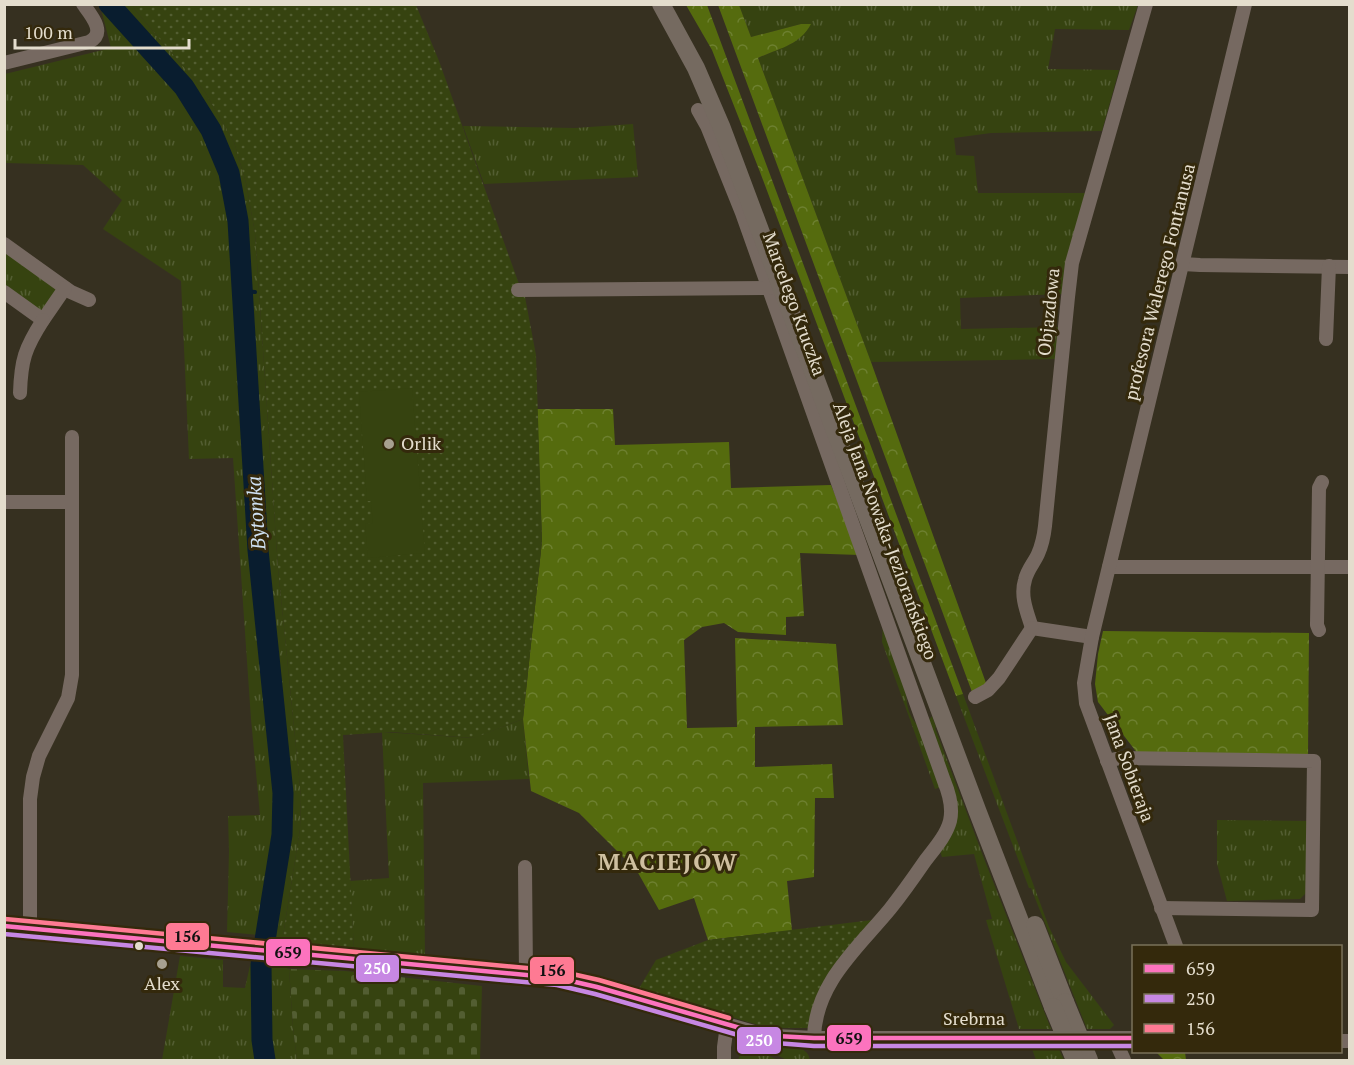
<svg xmlns="http://www.w3.org/2000/svg" width="1354" height="1065" font-family="'PT Serif',serif">
	<style>
		.grass { fill: url(#grass-tufts) }
		.forest { fill: url(#forest-crowns) }
		.cemetery { fill: url(#cemetery-stones) }
		.park { fill: url(#park-dots) }
		.pitch { fill: #364310 }
		.lines { fill: none; stroke-linecap: round; stroke-linejoin: round }
		.stream { stroke: #091d2f; stroke-width: 4 }
		.river { stroke: #091d2f; stroke-width: 21 }
		.minor { stroke: #766961; stroke-width: 14 }
		.major { stroke: #756a60; stroke-width: 18 }
		.major-bridge { stroke: #756a60; stroke-width: 18 }
		.bus-1-casing { stroke: #34290c; stroke-width: 9 }
		.bus-2-casing { stroke: #34290c; stroke-width: 9 }
		.bus-3-casing { stroke: #34290c; stroke-width: 9 }
		.bus-1 { stroke: #fc73be; stroke-width: 4.5 }
		.bus-2 { stroke: #c787e3; stroke-width: 4.5 }
		.bus-3 { stroke: #fe7a93; stroke-width: 4.5 }
		.poi-dot { fill: #a7a090; stroke: #34290c; stroke-width: 2 }
		.bus-dot { fill: #e4ddcd; stroke: #34290c; stroke-width: 2 }
		.labels { text-anchor: middle; stroke-width: 6; stroke-linejoin: round; paint-order: stroke }
		.street-label { font-size: 18px; fill: #e4ddcd; stroke: #34290c }
		.poi-label { font-size: 18px; fill: #e4ddcd; stroke: #34290c; text-anchor: start }
		.water-label { font-size: 20px; font-style: italic; fill: #cfe1f3; stroke: #34290c }
		.district-label { font-size: 24px; font-weight: bold; letter-spacing: 1.5px; fill: #cfc0a0; stroke: #34290c }
		.line-badge { stroke: #34290c; stroke-width: 2 }
		.badge-label { font-size: 16px; text-anchor: middle; font-weight: bold; fill: #fff }
		.pale-badge-label { font-size: 16px; text-anchor: middle; font-weight: bold; fill: #111 }
	</style>
	<defs>
		<pattern id="grass-tufts" width="24" height="20" patternUnits="userSpaceOnUse" patternTransform="scale(1.5)"><rect width="24" height="20" fill="#364310"/><path d="M3 7l-1-3M5 7V3M7 7l1-3M15 17l-1-3M17 17v-4M19 17l1-3" fill="none" stroke="#535e32"/></pattern>
		<pattern id="forest-crowns" width="20" height="18" patternUnits="userSpaceOnUse" patternTransform="scale(1.5)"><rect width="20" height="18" fill="#556b0e"/><path d="M2 6a3 3 0 1 1 6 0M12 15a3 3 0 1 1 6 0" fill="none" stroke="#6d8030"/></pattern>
		<pattern id="cemetery-stones" width="16" height="16" patternUnits="userSpaceOnUse" patternTransform="scale(1.5)"><rect width="16" height="16" fill="#364310"/><path d="M2 7V4a2 2 0 0 1 4 0v3zM10 15v-3a2 2 0 0 1 4 0v3z" fill="#535e32"/></pattern>
		<pattern id="park-dots" width="8" height="8" patternUnits="userSpaceOnUse" patternTransform="scale(1.5)"><rect width="8" height="8" fill="#364310"/><path d="M2 2h.1M6 6h.1" fill="none" stroke="#535e32" stroke-width="1.8" stroke-linecap="round"/></pattern>
	</defs>
	<rect width="100%" height="100%" fill="#363020"/>
	<g class="grass">
		<path d="M100,5L182,92L207,129L219,161L229,199L233,240L252,548L267,707L276,782L275,838L260,935L227,932L229,851L228,816L260,815L251,719L233,458L189,459L181,281L103,229L122,200L83,165L5,163V74L111,48Z"/>
		<path d="M116,5H133L136,11L205,92L234,142L246,183L255,233L278,568L301,797L300,829L282,942L274,941L290,828L291,805L264,549L244,226L240,191L229,153L212,119L187,81Z"/>
		<path d="M739,5H1138L1129,30L1055,29L1048,69L1119,70L1102,131L991,133L954,138L956,155L974,156L978,193H1088L1065,294L960,298L961,329L1061,327L1057,359L871,362L758,58L793,43L801,24L751,37Z"/>
		<path d="M633,124L638,177L484,184L463,126L575,128Z"/>
		<path d="M7,251L59,289L43,312L5,285V255Z"/>
		<path d="M883,620L906,691C906,704 909,719 920,727L941,787L935,789L882,642Z"/>
		<path d="M963,694L1049,927L1066,962L1114,1025L1110,1029H1087L1031,888H1029L956,696Z"/>
		<path d="M932,716L936,727L935,728L983,856L1051,1029H1019L986,920L992,919L974,854L942,857L939,848L952,826L926,723Z"/>
		<path d="M523,719L529,779L423,783L425,958L354,950L350,881L389,878L382,732L473,738Z"/>
		<path d="M1217,820L1309,821L1308,891L1300,899L1227,901L1217,864Z"/>
		<path d="M180,956L223,960V987L245,988L251,961H255L254,999L259,1060H162Z"/>
		<path d="M268,961L289,969L293,1027L297,1060H273L267,1012Z"/>
		<path d="M753,1044C766,1045 797,1043 806,1052C809,1055 809,1057 810,1060H787Z"/>
		<path d="M1057,1045L1064,1060H1036L1031,1046Z"/>
		<path d="M747,1046L778,1060H738L741,1053Z"/>
	</g>
	<g class="forest">
		<path d="M686,5H707L963,694L956,696L760,172L712,50Z"/>
		<path d="M718,5H739L751,37L801,24H811C799,46 779,48 758,58L871,362L986,683L980,688L972,692Z"/>
		<path d="M537,409H613L615,445L729,442L731,488L831,485L860,555L800,553L804,616L786,617V635L738,632L724,623L702,627L684,640L687,728L737,727L735,638L836,644L843,725L755,727V767L832,764L834,798H815L814,877L787,881L792,931L778,932L708,940L694,898L659,910L637,871L579,813L531,791L523,719L542,541Z"/>
		<path d="M1103,631L1309,633L1308,757L1138,754L1098,702L1095,684L1098,654Z"/>
		<path d="M1162,1052H1185L1186,1060H1164L1157,1053Z"/>
	</g>
	<path class="cemetery" d="M289,969L345,971L482,986L480,1060H297L293,1027Z"/>
	<g class="park">
		<path d="M133,5H416L439,61L519,284L525,297L536,355L542,541L523,719L474,738L391,732L343,735L354,950L282,942L300,829L301,797L278,568L255,233L246,183L234,142L205,92L136,11Z"/>
		<path d="M872,920L810,1028H785L762,1026L638,990L656,960L708,940Z"/>
	</g>
	<path class="pitch" d="M412,388L425,553L368,558L365,524L373,523L371,501H367L359,392Z"/>
	<g class="lines">
		<path class="stream" d="M242,291L255,292"/>
		<path class="river" d="M109,4L184,87L211,130L229,173L238,221L258,550L283,793L282,835L261,965L262,1040L265,1060"/>
		<g class="minor">
			<path d="M4,63L89,42C107,33 91,15 83,4"/>
			<path d="M698,110L707,126L742,213L944,781C949,793 953,808 950,821C946,836 934,849 925,861C914,877 902,894 890,909C858,948 815,983 814,1038"/>
			<path d="M4,244L71,292L89,300"/>
			<path d="M1183,264L1200,265L1350,267"/>
			<path d="M518,290L769,288"/>
			<path d="M4,292L43,320L65,288"/>
			<path d="M1326,339L1329,266"/>
			<path d="M20,393C21,360 25,348 43,320"/>
			<path d="M4,502H72"/>
			<path d="M1109,567H1350"/>
			<path d="M1032,628C1027,612 1020,596 1025,580C1027,570 1034,563 1038,554C1042,545 1044,535 1045,526L1068,297L1072,263L1146,4"/>
			<path d="M1032,628L1092,637"/>
			<path d="M1319,630L1317,625L1319,488L1322,482"/>
			<path d="M975,697L988,690L999,678L1032,628"/>
			<path d="M1107,761L1120,758L1314,761L1312,910L1161,908"/>
			<path d="M525,867L526,975"/>
			<path d="M4,926L558,978L597,987L754,1032L776,1036L814,1038H1134"/>
			<path d="M30,929V799L33,777L39,756L68,698L72,675V437"/>
			<path d="M1176,946L1086,703L1084,683L1092,637L1245,4"/>
			<path d="M1114,1038L1124,1060"/>
			<path d="M1340,1041H1350"/>
			<path d="M724,1060V1047L727,1025"/>
		</g>
		<g class="major">
			<path d="M661,4L696,68L721,126L977,810L1053,1007"/>
			<path d="M1035,925L1065,1002"/>
		</g>
		<g class="major-bridge">
			<path d="M1065,1002L1089,1060"/>
			<path d="M1053,1007L1075,1060"/>
		</g>
		<g class="bus-1-casing">
			<path id="bus-1" d="M4,926L558,978L597,987L754,1032L776,1036L814,1038H1134"/>
		</g>
		<g class="bus-2-casing">
			<path id="bus-2" d="M4,934L557,985L595,994L752,1039L776,1043L814,1046H1134"/>
		</g>
		<g class="bus-3-casing">
			<path id="bus-3" d="M5,919L559,971L599,980L729,1018"/>
		</g>
		<use href="#bus-1" class="bus-1"/>
		<use href="#bus-2" class="bus-2"/>
		<use href="#bus-3" class="bus-3"/>
	</g>
	<g class="poi-dot">
		<circle cx="389" cy="444" r="6"/>
		<circle cx="162" cy="964" r="6"/>
	</g>
	<circle class="bus-dot" cx="139" cy="946" r="5"/>
	<g class="labels">
		<g class="street-label">
			<text transform="translate(1160 282) rotate(-76)" y="6">profesora Walerego Fontanusa</text>
			<text transform="translate(794 304) rotate(70)" y="6">Marcelego Kruczka</text>
			<text transform="translate(1049 312) rotate(-84)" y="6">Objazdowa</text>
			<text transform="translate(885 531) rotate(70)" y="6">Aleja Jana Nowaka-Jeziorańskiego</text>
			<text transform="translate(1129 768) rotate(70)" y="6">Jana Sobieraja</text>
			<text x="974" y="1025">Srebrna</text>
		</g>
		<g class="poi-label">
			<text x="401" y="450">Orlik</text>
			<text x="162" y="990" text-anchor="middle">Alex</text>
		</g>
		<g class="water-label">
			<text transform="translate(256 513) rotate(-94)" y="7">Bytomka</text>
		</g>
		<g class="district-label">
			<text x="668" y="870">MACIEJÓW</text>
		</g>
	</g>
	<g class="line-badge">
		<rect x="165" y="922" width="45" height="29" rx="6" fill="#fe7a93"/>
		<rect x="265" y="938" width="46" height="29" rx="6" fill="#fc73be"/>
		<rect x="355" y="954" width="45" height="29" rx="6" fill="#c787e3"/>
		<rect x="529" y="956" width="46" height="29" rx="6" fill="#fe7a93"/>
		<rect x="826" y="1024" width="46" height="28" rx="6" fill="#fc73be"/>
		<rect x="736" y="1026" width="46" height="29" rx="6" fill="#c787e3"/>
	</g>
	<g class="badge-label">
		<text x="377" y="974">250</text>
		<text x="759" y="1046">250</text>
	</g>
	<g class="pale-badge-label">
		<text x="187" y="942">156</text>
		<text x="288" y="958">659</text>
		<text x="552" y="976">156</text>
		<text x="849" y="1044">659</text>
	</g>
	<rect width="1354" height="1065" fill="none" stroke="#e4ddcd" stroke-width="12"/>
	<rect x="1132" y="945" width="210" height="108" fill="#34290c" stroke="#7a7159" stroke-width="1.5"/>
	<rect x="1144" y="964" width="30" height="9" fill="#fc73be" stroke="#7a7159" stroke-width="1.5"/>
	<text x="1186" y="975" font-size="18" fill="#e4ddcd">659</text>
	<rect x="1144" y="994" width="30" height="9" fill="#c787e3" stroke="#7a7159" stroke-width="1.5"/>
	<text x="1186" y="1005" font-size="18" fill="#e4ddcd">250</text>
	<rect x="1144" y="1024" width="30" height="9" fill="#fe7a93" stroke="#7a7159" stroke-width="1.5"/>
	<text x="1186" y="1035" font-size="18" fill="#e4ddcd">156</text>
	<path d="M15 39v9h174v-9" fill="none" stroke="#e4ddcd" stroke-width="3"/>
	<text x="24" y="39" font-size="18" fill="#e4ddcd" stroke="#34290c" stroke-width="4.5" paint-order="stroke">100 m</text>
</svg>
